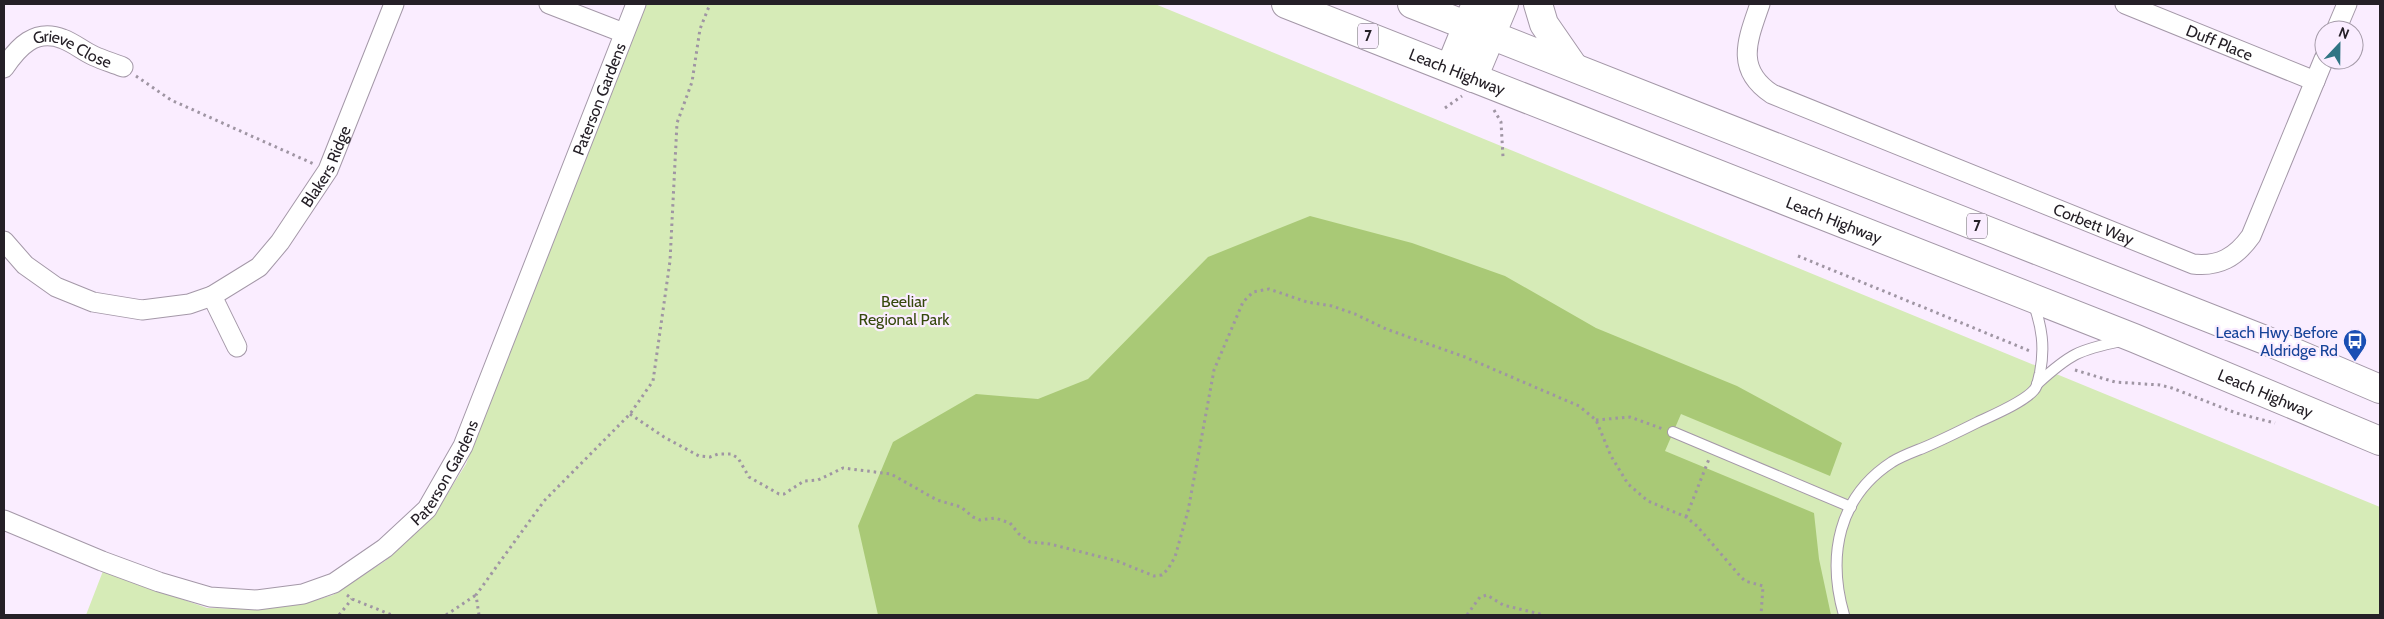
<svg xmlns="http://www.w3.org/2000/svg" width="2384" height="619" font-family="Cabin,sans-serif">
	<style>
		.green { fill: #d6ebb7 }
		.forest { fill: #a9c976 }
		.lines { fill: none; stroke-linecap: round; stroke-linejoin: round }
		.lane-casing { stroke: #a498a8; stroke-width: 12 }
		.street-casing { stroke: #a498a8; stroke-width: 21 }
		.highway-casing { stroke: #a498a8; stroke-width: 30 }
		.path { stroke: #9f95a3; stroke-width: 3; stroke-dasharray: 2.5 4; stroke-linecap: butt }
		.lane { stroke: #fff; stroke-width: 10 }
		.street { stroke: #fff; stroke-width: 19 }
		.highway { stroke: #fff; stroke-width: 28 }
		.labels { text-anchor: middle; stroke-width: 4.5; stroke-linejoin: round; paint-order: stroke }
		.shield { fill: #faedff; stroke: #655e68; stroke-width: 1 }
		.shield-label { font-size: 15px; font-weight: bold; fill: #252027 }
		.street-label { font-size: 16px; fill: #252027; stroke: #faedff }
		.park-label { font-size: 16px; fill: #35480c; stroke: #faedff }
		.transit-label { font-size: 16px; fill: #164399; stroke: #faedff; text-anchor: end }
	</style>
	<rect width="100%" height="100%" fill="#faedff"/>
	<path class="green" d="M646,4H1155L2380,507V615H86L103,571L207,608L257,609L302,604L333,595L385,561L434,515L466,464Z"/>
	<path class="forest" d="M1310,216L1412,243L1505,276L1596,328L1737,386L1842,443L1830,476L1681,414L1665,451L1814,513L1819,559L1831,615H878L858,526L893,442L976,394L1038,399L1088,379L1208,257Z"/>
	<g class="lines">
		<g class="lane-casing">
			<g id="lane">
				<path d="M2037,384C2070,354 2078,350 2121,341"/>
				<path d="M1673,432L1851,507"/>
				<path d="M1844,615C1827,556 1838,497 1892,462C1902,456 1913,452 1923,448C1942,440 1960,431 1978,422C1993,415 2024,402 2034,390C2038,386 2038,379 2040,373C2045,347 2042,327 2033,302"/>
			</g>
		</g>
		<g class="street-casing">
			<g id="street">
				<path d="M549,4L624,33"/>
				<path id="s1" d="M1760,4C1748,39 1734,69 1772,94L2193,264C2219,267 2236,257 2251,236L2324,59"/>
				<path id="s2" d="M2125,4L2315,81"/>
				<path d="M2336,30L2347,4"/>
				<path id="s3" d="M4,68C18,47 35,28 63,39C74,43 83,51 94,56C103,60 113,63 123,67"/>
				<path id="s4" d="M4,241L25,265L56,287L93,302L142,310L189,304L212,296L259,267L280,242L328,170L394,4"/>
				<path d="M212,296L237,347"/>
				<path id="s5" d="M4,520L102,561L159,582L210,597L257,600L303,594L334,583L385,548L427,509L463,446L636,4"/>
			</g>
		</g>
		<g class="highway-casing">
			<g id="highway">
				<path id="s6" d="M1286,4L2134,338L2380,441"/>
				<path d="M1412,4L2265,340L2380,389"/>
				<path d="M1538,4L1544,24L1573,66"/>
				<path d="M1450,68L1476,4"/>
				<path d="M1473,78L1504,4"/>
			</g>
		</g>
		<g class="path">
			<path d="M136,76L171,100L314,164"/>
			<path d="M1445,108L1462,96"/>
			<path d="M1494,110L1501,122L1503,157"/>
			<path d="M1798,256L2030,351"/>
			<path d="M2075,370L2115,382L2160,385L2172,388L2236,413L2275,423"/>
			<path d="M630,414L664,437L699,456L710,457L718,454H731L738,458L749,477L779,494H784L804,481L818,480L843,468L891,474L937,500L961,507L973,517L980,520L995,518L1010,523L1019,534L1030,542L1050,544L1117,561L1154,576L1162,575L1168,569L1175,557L1188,511L1214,370L1243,302L1253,292L1269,289L1307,302L1332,306L1355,314L1386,329L1465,357L1579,406L1596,420L1611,456L1628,484L1648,501L1686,517L1697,526L1740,576L1745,581L1763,586L1761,615"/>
			<path d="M1596,420L1630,417L1663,429"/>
			<path d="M1686,517L1709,459"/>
			<path d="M347,595L352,599L392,615"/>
			<path d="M339,615L352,599"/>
			<path d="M446,615L476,595"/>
			<path d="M479,615L476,595L544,501L630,414L653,381L670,261L677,123L692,82L700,29L710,4"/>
			<path d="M1467,615L1480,597L1487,595L1503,605L1544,615"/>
		</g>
		<use href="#lane" class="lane"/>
		<use href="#street" class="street"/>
		<use href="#highway" class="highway"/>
	</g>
	<defs>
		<g id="bus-pin" transform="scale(1.25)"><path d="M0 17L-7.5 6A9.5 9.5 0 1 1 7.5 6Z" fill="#1a4fb4" stroke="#faedff"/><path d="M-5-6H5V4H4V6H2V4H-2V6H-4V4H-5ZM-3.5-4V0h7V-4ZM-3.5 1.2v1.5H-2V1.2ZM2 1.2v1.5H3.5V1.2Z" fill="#fff"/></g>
	</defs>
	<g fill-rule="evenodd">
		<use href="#bus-pin" x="2355" y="341"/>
	</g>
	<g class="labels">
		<g class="shield">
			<rect x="1358" y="23.5" width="20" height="25" rx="4"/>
			<rect x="1967" y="213.5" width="20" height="25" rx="4"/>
		</g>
		<g class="shield-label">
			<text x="1368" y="41">7</text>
			<text x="1977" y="231">7</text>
		</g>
		<g class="street-label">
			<text dy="6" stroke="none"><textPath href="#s2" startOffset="102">Duff Place</textPath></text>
			<text dy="6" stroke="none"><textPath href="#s3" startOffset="84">Grieve Close</textPath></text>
			<text dy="6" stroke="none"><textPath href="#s6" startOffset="184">Leach Highway</textPath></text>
			<text dy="6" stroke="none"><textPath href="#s5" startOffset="911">Paterson Gardens</textPath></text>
			<text dy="6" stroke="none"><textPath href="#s4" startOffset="408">Blakers Ridge</textPath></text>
			<text dy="6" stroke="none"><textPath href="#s6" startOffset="589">Leach Highway</textPath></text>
			<text dy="6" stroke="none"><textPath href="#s1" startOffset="448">Corbett Way</textPath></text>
			<text dy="6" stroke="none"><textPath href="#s6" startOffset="1054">Leach Highway</textPath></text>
			<text dy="6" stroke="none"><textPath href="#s5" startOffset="506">Paterson Gardens</textPath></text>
		</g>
		<g class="park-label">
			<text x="904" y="307">Beeliar<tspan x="904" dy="18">Regional Park</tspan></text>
		</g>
		<g class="transit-label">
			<text x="2338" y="338">Leach Hwy Before<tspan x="2338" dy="18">Aldridge Rd</tspan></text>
		</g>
	</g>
	<rect width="2384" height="619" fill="none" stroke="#252027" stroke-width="10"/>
	<g transform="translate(2339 45) rotate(22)"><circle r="24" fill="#faedff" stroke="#a59ba9"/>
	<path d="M0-4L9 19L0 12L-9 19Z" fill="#307584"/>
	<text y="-8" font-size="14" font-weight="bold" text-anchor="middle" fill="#252027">N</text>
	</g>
</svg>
